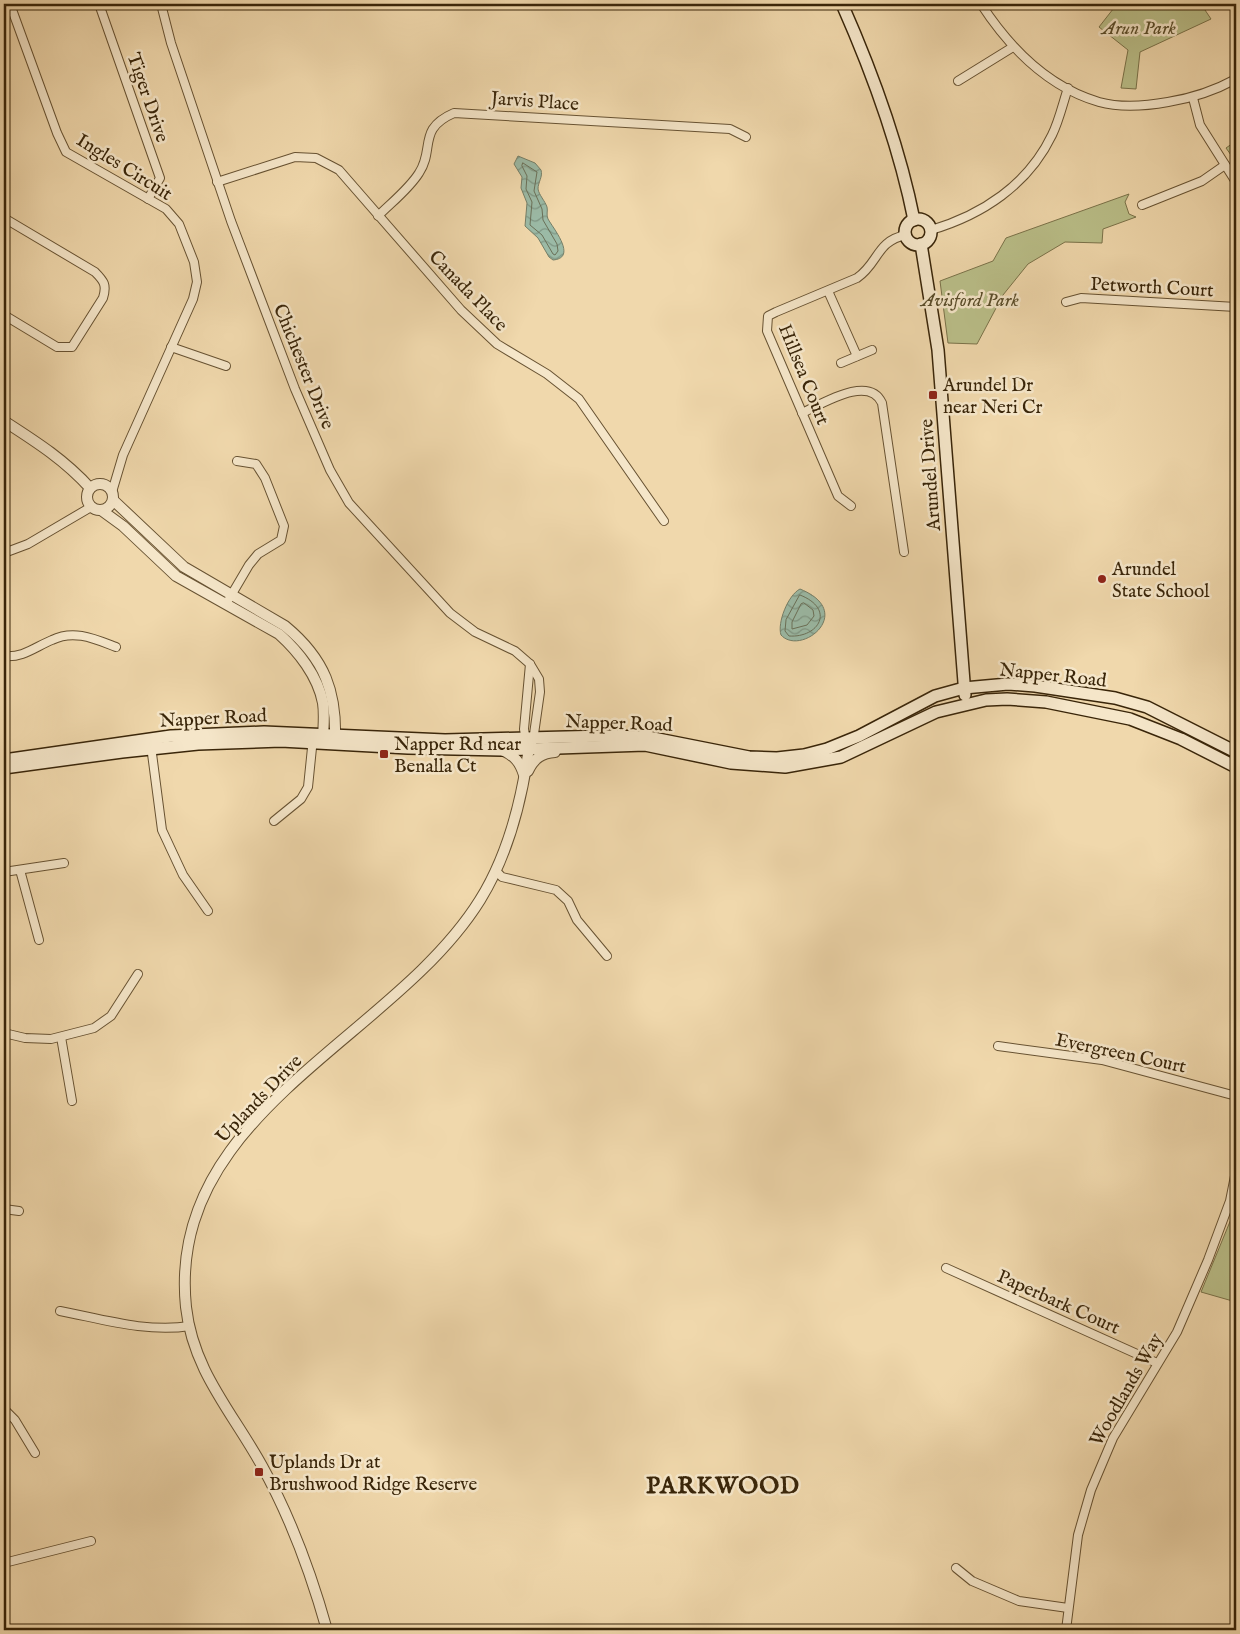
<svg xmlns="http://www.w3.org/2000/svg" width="1240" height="1634" font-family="'IM FELL English',serif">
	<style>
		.park { fill: #babf89; stroke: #7a7249 }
		.water { fill: url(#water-waves); stroke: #747e67 }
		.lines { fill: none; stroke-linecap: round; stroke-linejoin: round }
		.shore { stroke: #6a7058; stroke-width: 1 }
		.minor-casing { stroke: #675232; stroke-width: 10 }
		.tertiary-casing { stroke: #675232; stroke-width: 12 }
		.secondary-casing { stroke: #392509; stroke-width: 14 }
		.minor { stroke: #f5e6c9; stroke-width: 8 }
		.tertiary { stroke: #f5e6c9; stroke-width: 10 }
		.secondary { stroke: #f5e6c9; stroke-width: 11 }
		.poi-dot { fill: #8f2418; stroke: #f5e6c9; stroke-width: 2 }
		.labels { text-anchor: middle; stroke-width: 5; stroke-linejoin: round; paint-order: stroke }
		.park-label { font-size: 19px; font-style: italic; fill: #594c29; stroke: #f5e6c9 }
		.street-label { font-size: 19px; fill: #392509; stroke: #f5e6c9 }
		.poi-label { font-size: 19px; fill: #392509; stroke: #f5e6c9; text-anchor: start }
		.district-label { font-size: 24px; font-weight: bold; letter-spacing: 1px; fill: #392509; stroke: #f5e6c9 }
	</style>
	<defs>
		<pattern id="water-waves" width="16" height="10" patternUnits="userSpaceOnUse" patternTransform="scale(1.25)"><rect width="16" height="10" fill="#9bbaa6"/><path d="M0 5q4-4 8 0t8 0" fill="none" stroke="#7f9785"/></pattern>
	</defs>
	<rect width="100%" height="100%" fill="#f0d8ac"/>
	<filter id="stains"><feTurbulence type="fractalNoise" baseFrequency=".004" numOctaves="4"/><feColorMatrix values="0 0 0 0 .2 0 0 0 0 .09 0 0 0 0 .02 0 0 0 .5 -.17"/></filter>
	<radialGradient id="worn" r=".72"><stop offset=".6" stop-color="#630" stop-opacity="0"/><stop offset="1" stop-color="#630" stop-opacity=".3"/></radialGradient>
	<g class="park">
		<path d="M1117,4H1201L1211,19L1140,52L1136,89L1121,88L1128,50L1099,27Z"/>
		<path d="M1236,141V162L1226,148Z"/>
		<path d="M1129,194L1125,202L1129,214L1136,217L1103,229L1102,243L1065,242L1028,264L1003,295L977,344L948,343L940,281L993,261L1006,238Z"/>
		<path d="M1236,1207V1302L1201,1292Z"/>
	</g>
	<g class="water">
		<path d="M518,156L535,163L541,170C543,177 538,182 538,189C539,195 545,201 547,207C548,211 546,215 548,219C553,228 578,258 553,260L549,257L538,238L525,226L527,203L521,188L522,177L514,164Z"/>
		<path d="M800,589C857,612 801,657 781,635C777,623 788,595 800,589Z"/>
	</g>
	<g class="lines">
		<g class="shore">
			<path d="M523,163L537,172L534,191L542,209L543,220L557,244L558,251L555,255L553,254L542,235L530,225L532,202L526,189L527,176L522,166Z"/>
			<path d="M800,595C836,609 819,638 789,636L785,631L786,620Z"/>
			<path d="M804,603L813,610L814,616L807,625L792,629V622L801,604Z"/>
		</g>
		<g class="minor-casing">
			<g id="minor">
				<path d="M10,4L57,133L66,152L166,209L179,224L194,262L197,282L193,299L123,455L112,492"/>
				<path d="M99,4L160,178L148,199"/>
				<path d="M161,4L171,43L231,221L295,389L330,470L349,503L450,613L475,632L515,651L530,664L539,679L540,692L533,741"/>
				<path d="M981,4C1009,47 1048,87 1099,102C1121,108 1146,106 1168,102C1193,98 1214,91 1236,79"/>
				<path d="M958,81L1013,47"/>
				<path d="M1193,98L1200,125L1236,182"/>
				<path d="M217,182L295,157L316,158L339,170L461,310L497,344L547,374L579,399L664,521"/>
				<path d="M1142,205L1202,181L1225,165"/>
				<path d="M378,216C392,202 409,189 419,173C435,149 417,129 454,113L730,129L746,137"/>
				<path d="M4,218L95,272C104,281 107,285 103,298L72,347H57L4,315"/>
				<path d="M931,230C982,215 1028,185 1052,135C1059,121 1063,103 1068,88"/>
				<path d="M828,291L857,356"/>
				<path d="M1066,302L1081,298L1236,307"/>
				<path d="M171,347L226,366"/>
				<path d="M841,363L872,350"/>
				<path d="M802,413C822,404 869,374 882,403L904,552"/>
				<path d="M851,506L838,496L767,331L768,316L776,312L857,278C879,263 876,241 906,235"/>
				<path d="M4,553L28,544L91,507"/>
				<path d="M229,599L249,565L258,554L281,540L284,526L265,478L256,464L237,461"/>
				<path d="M4,656C23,658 35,647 52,640C74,629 95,639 116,647"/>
				<path d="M526,741L524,729L530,664"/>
				<path d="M151,746L162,830L183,875L208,911"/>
				<path d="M274,821L301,799L308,787L313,738"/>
				<path d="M20,870L39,940"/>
				<path d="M496,871L502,877L556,890L568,901L577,920L607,956"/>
				<path d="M4,872L64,863"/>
				<path d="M4,1033L25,1038L51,1039L94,1028L111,1016L138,974"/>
				<path d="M61,1037L72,1101"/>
				<path d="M998,1046L1102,1060L1236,1096"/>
				<path d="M4,1209L19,1211"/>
				<path d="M946,1268L1157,1363"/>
				<path d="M60,1311C102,1319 147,1333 190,1326"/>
				<path d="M4,1409L15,1420L35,1453"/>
				<path d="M4,1563L91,1541"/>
				<path d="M956,1568L972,1581L1019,1601L1068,1608"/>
				<path d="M1066,1630L1078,1535L1091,1490L1113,1438L1177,1332L1208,1260L1230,1201L1236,1171"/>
			</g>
		</g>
		<g class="tertiary-casing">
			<g id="tertiary">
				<path d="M4,421C35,441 65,460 90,488"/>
				<circle cx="100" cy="497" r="13"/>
				<path d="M113,500L184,567L285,626C325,659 337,692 335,743"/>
				<path d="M101,510L123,526L176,576L279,634C298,651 318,676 323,703C325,716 323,729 323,742"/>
				<path d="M502,750C515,756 520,762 524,775"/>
				<path d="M528,771C534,758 542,753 555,752"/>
				<path d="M327,1630C311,1573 291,1518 262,1466C233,1413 193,1371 186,1307C166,1112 393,1040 480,900C508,855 522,800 529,747"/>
			</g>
		</g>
		<g class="secondary-casing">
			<g id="secondary">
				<path d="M842,4C873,74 899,145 914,220"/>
				<circle cx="918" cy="232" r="13"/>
				<path d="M921,244L938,350L965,695"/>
				<path d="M4,760L171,736L264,732L445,740L605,736L648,737L749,757L777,758L804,755L827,749L859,736L935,696L964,688L1008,684L1035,686L1115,698L1147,707L1236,752"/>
				<path d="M4,768L122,752L198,744L281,741L408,748L502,750L645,745L731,763L785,767L841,757L936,712L986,700L1007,699L1046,702L1130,719L1181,739L1236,767"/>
			</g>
		</g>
		<use href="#minor" class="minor"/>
		<use href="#tertiary" class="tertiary"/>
		<use href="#secondary" class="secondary"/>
	</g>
	<g class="poi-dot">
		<rect x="928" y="390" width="10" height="10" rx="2.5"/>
		<circle cx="1102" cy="579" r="5"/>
		<rect x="379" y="749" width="10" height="10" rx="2.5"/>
		<rect x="254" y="1467" width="10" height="10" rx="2.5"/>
	</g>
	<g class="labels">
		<g class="park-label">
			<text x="1139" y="34">Arun Park</text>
			<text x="970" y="306">Avisford Park</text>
		</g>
		<g class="street-label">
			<text transform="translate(149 97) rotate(71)" y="7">Tiger Drive</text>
			<text transform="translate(535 100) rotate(4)" y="7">Jarvis Place</text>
			<text transform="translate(125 166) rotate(32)" y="7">Ingles Circuit</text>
			<text transform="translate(1152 286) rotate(3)" y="7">Petworth Court</text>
			<text transform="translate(469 290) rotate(46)" y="7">Canada Place</text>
			<text transform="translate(305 366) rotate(68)" y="7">Chichester Drive</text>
			<text transform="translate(805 374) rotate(68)" y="7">Hillsea Court</text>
			<text transform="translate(929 475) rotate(-94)" y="7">Arundel Drive</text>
			<text transform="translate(1053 674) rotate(6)" y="7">Napper Road</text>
			<text transform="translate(213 717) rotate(-3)" y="7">Napper Road</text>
			<text transform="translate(619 722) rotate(2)" y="7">Napper Road</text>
			<text transform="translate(1121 1052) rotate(12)" y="7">Evergreen Court</text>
			<text transform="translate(258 1098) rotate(-46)" y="7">Uplands Drive</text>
			<text transform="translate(1059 1301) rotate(24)" y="7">Paperbark Court</text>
			<text transform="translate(1125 1389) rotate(-60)" y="7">Woodlands Way</text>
		</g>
		<g class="poi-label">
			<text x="943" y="391">Arundel Dr<tspan x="943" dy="22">near Neri Cr</tspan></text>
			<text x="1112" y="575">Arundel<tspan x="1112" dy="22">State School</tspan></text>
			<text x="394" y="750">Napper Rd near<tspan x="394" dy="22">Benalla Ct</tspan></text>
			<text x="269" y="1468">Uplands Dr at<tspan x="269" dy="22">Brushwood Ridge Reserve</tspan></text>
		</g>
		<g class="district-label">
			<text x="723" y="1493">PARKWOOD</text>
		</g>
	</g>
	<rect width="1240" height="1634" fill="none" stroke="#f0d8ac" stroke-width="20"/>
	<rect x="5" y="5" width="1230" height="1624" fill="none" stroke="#392509" stroke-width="2.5"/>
	<rect x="10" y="10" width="1220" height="1614" fill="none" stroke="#392509"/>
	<rect width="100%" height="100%" filter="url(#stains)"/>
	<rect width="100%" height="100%" fill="url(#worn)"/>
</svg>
